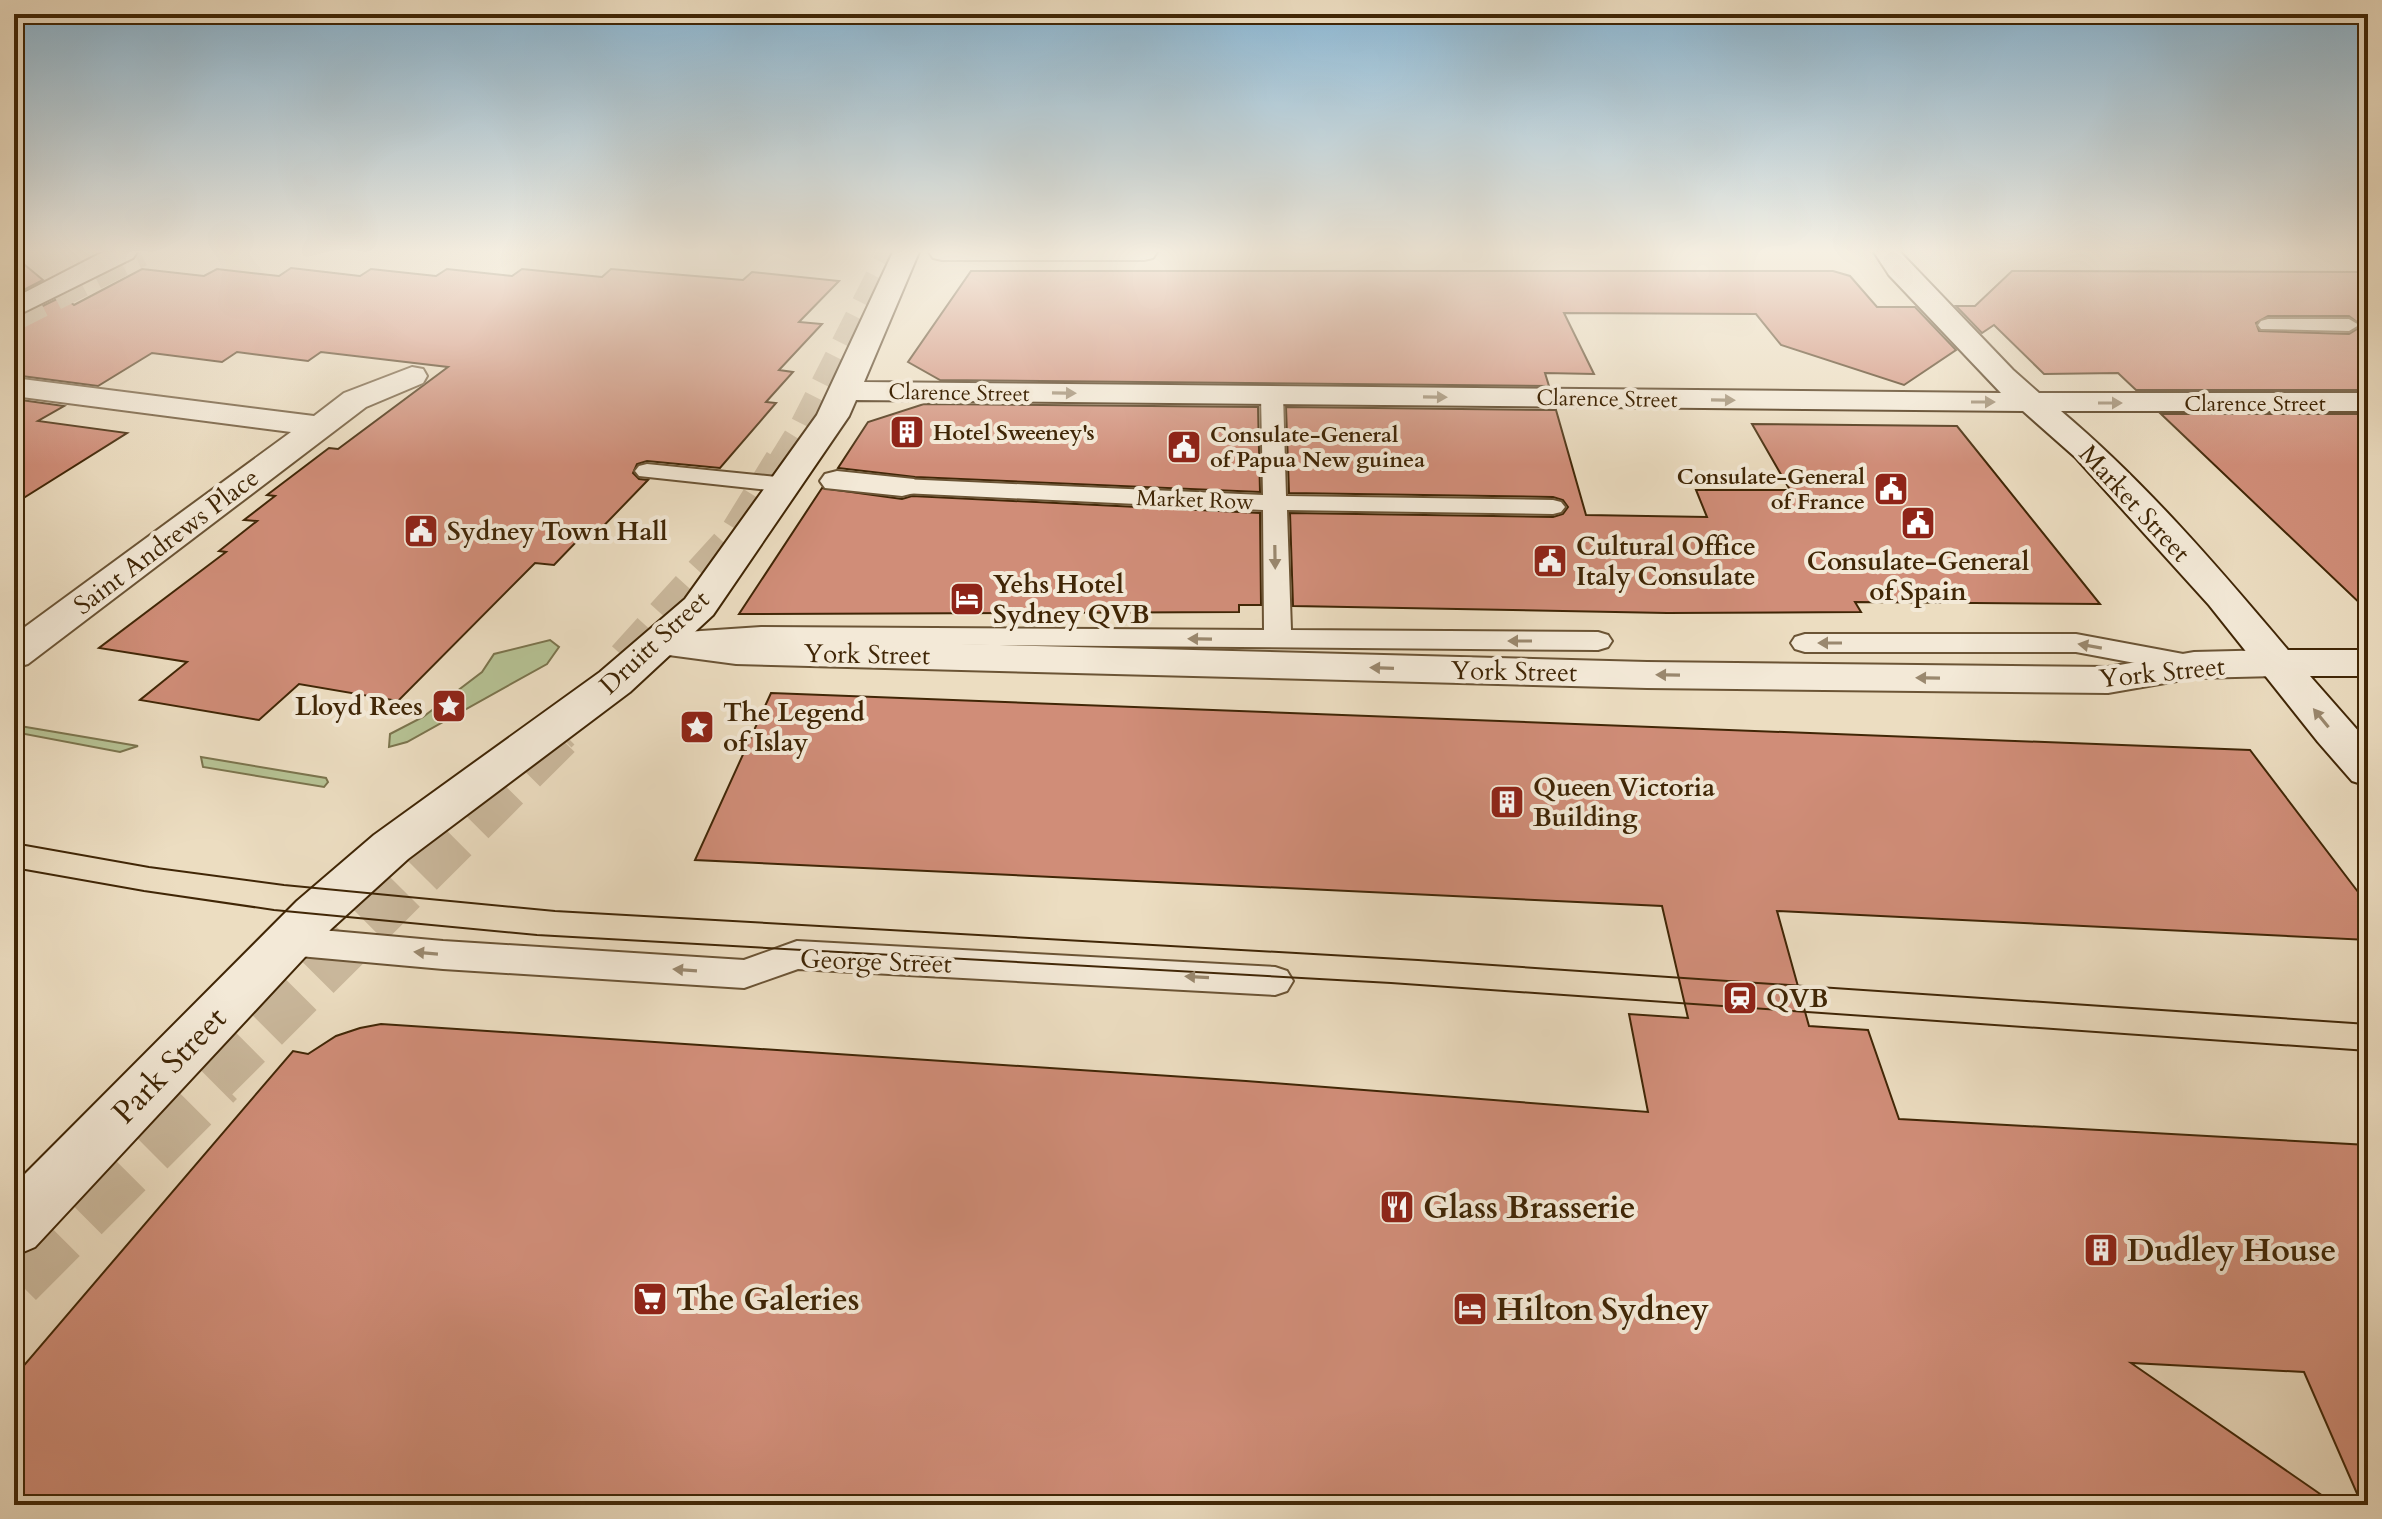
<svg xmlns="http://www.w3.org/2000/svg" width="2382" height="1519" font-family="Cardo,serif">
	<style>
		.green { fill: #b6c294; stroke: #7b744d; stroke-width: 2 }
		.building { fill: #d08d78; stroke: #402606; stroke-width: 2; fill-rule: evenodd }
		.lines { fill: none; stroke-linecap: round; stroke-linejoin: round }
		.highway-tunnel-far3 { stroke: #cab89c; stroke-width: 30; stroke-dasharray: 30 15; stroke-linecap: butt }
		.highway-tunnel-far2 { stroke: #cab89c; stroke-width: 38; stroke-dasharray: 38 19; stroke-linecap: butt }
		.highway-tunnel-far1 { stroke: #cab89c; stroke-width: 49; stroke-dasharray: 49 24; stroke-linecap: butt }
		.highway-tunnel { stroke: #cab89c; stroke-width: 62; stroke-dasharray: 62 31; stroke-linecap: butt }
		.lane-casing { stroke: #6b5435; stroke-width: 4 }
		.street-casing { stroke: #6b5435; stroke-width: 4 }
		.secondary-casing { stroke: #402606; stroke-width: 4 }
		.lane { fill: #f3e9d7; fill-rule: evenodd }
		.street { fill: #f3e9d7; fill-rule: evenodd }
		.secondary { fill: #f3e9d7; fill-rule: evenodd }
		.tram { stroke: #402606; stroke-width: 2 }
		.oneway { fill: #9a886e }
		.labels { text-anchor: middle; stroke-width: 8; stroke-linejoin: round; paint-order: stroke }
		.far-street-label { font-size: 22px; fill: #402606; stroke: #f3e9d7 }
		.far-poi-label { font-size: 22px; font-weight: bold; fill: #402606; stroke: #f3e9d7; text-anchor: start }
		.street-label { font-size: 26px; fill: #402606; stroke: #f3e9d7 }
		.poi-label { font-size: 26px; font-weight: bold; fill: #402606; stroke: #f3e9d7; text-anchor: start }
		.near-street-label { font-size: 32px; fill: #402606; stroke: #f3e9d7 }
		.near-poi-label { font-size: 32px; font-weight: bold; fill: #402606; stroke: #f3e9d7; text-anchor: start }
	</style>
	<rect width="100%" height="100%" fill="#ecddc1"/>
	<filter id="stains"><feTurbulence type="fractalNoise" baseFrequency=".0025" numOctaves="4"/><feColorMatrix values="0 0 0 0 .2 0 0 0 0 .09 0 0 0 0 .02 0 0 0 .5 -.17"/></filter>
	<radialGradient id="worn" r=".72"><stop offset=".6" stop-color="#630" stop-opacity="0"/><stop offset="1" stop-color="#630" stop-opacity=".3"/></radialGradient>
	<g class="green">
		<path d="M550,640L559,647L547,664L407,742L389,747L390,734L423,717L482,672L494,654Z"/>
		<path d="M14,725L138,746L120,752L14,732Z"/>
		<path d="M201,757L326,778L328,782L324,787L203,767Z"/>
	</g>
	<g class="building">
		<path d="M14,256L43,280L14,295Z"/>
		<path d="M291,268L360,276L371,269L436,276L447,269L512,276L522,269L602,277L611,269L743,280L752,272L839,281L799,322L822,324L779,370L793,372L766,402L776,403L720,468L647,461L637,464L633,473L639,479L648,480L589,541L578,540L554,565L535,563L398,701L299,684L259,720L140,700L187,662L99,648L226,552L219,551L257,521L244,520L275,496L267,495L329,448L338,449L448,367L321,352L308,361L237,352L222,362L152,353L98,386L14,375V320L63,296L74,305L142,269L204,276L217,269L279,276Z"/>
		<path d="M971,271H1833L1850,276L1877,307H1915L1956,350L1904,385L1781,345L1756,314L1564,313L1594,374L1545,373L1549,386L940,380L908,362Z"/>
		<path d="M2012,271L2368,272V390H2136L2118,373L2044,374L1994,325L1982,333L1956,306H1975ZM2268,316H2349L2362,326L2349,334L2259,331L2256,323Z"/>
		<path d="M14,399L64,406L38,421L127,433L14,504Z"/>
		<path d="M924,404L1258,407L1260,492L915,477L838,468L868,422Z"/>
		<path d="M1286,407L1556,410L1586,515L1707,517L1696,490H1790L1752,424L1957,426L2100,604L1855,602L1861,612L1667,613L1293,606L1290,513L1553,517L1563,514L1568,507L1563,500L1553,497L1289,493Z"/>
		<path d="M2161,414H2368V611Z"/>
		<path d="M822,488L902,499L912,496L1260,513L1261,605H1239V612L739,614Z"/>
		<path d="M771,693L2250,750L2368,905V940L1777,911L1809,1026L1868,1030L1899,1119L2368,1145V1505H2362L2304,1372L2131,1363L2336,1505H14V1377L293,1051L308,1054L336,1036L360,1028L381,1024L1246,1081L1648,1112L1629,1014L1688,1018L1662,906L695,860Z"/>
	</g>
	<g class="lines">
		<g class="highway-tunnel-far3">
			<path d="M14,316L140,252"/>
			<path d="M782,464L803,430L893,252"/>
		</g>
		<g class="highway-tunnel-far2">
			<path d="M626,659L736,538L783,462"/>
			<path d="M558,734L561,731"/>
		</g>
		<path class="highway-tunnel-far1" d="M213,1079L560,732"/>
		<path class="highway-tunnel" d="M14,1278L215,1077"/>
		<g class="lane-casing">
			<g id="lane">
				<path d="M2268,319H2349L2359,325L2349,331L2261,329L2258,325L2261,321Z"/>
				<path d="M1272,389L1283,395L1286,496L1553,500L1561,502L1565,507L1561,512L1553,514L1287,510L1291,630L1598,632L1608,635L1612,641L1608,647L1598,650L761,643L686,650L676,647L672,641L676,635L686,632L761,627L1264,630L1263,510L902,493L894,491L890,486L894,481L902,479L1263,495L1261,395Z"/>
				<path d="M647,464L787,478L795,480L799,485L795,490L787,492L639,476L635,471L639,466Z"/>
				<path d="M1805,634H2076L2194,656L2204,659L2208,665L2204,671L2194,674L2076,652H1805L1795,649L1791,643L1795,637Z"/>
				<path d="M288,927L443,941L744,960L797,941L1275,967L1287,971L1293,981L1287,991L1275,995L798,969L744,988L443,969L288,955L276,951L271,941L276,931Z"/>
			</g>
		</g>
		<g class="street-casing">
			<g id="street">
				<path d="M929,252H1157L1153,258L1144,260H942L933,258Z"/>
				<path d="M412,367L423,369L427,376L423,383L366,407L28,664L14,668V635L291,432L14,396V378L314,416L344,393Z"/>
				<path d="M837,471L914,479L919,486L914,493L902,496L825,488L820,481L825,474Z"/>
				<path d="M660,630L736,638L1647,662L2108,667L2194,652L2277,650L2291,654L2297,663L2291,672L2277,676L2194,678L2108,693L1647,688L736,664L646,652L640,643L646,634Z"/>
			</g>
		</g>
		<g class="secondary-casing">
			<g id="secondary">
				<path d="M103,252H137L133,258L14,317V298Z"/>
				<path d="M893,252H919L864,382L2001,393L1889,275L1874,252H1900L2013,370L2039,393H2368V411H2061C2145,482 2218,567 2288,650H2368V676H2310L2368,742V786L2352,781L2318,742L2209,605L2075,457L2023,411L856,400L849,416L713,615L630,692L408,859L331,929L35,1247L14,1256V1185L297,901L374,835L600,672L685,599L817,415Z"/>
			</g>
		</g>
		<use href="#lane" class="lane"/>
		<use href="#street" class="street"/>
		<use href="#secondary" class="secondary"/>
		<g class="tram">
			<path d="M14,843L149,867L284,885L555,911L1418,960L2368,1024"/>
			<path d="M14,868L144,891L274,910L537,935L1391,983L2368,1051"/>
		</g>
	</g>
	<defs><path id="oneway-solid" d="M-6-.8H1V-3.2L6.5 0L1 3.2V.8H-6Z" transform="scale(2)"/></defs>
	<g class="oneway">
		<use href="#oneway-solid" transform="translate(1064 393) rotate(1)"/>
		<use href="#oneway-solid" transform="translate(1435 397) rotate(1)"/>
		<use href="#oneway-solid" transform="translate(1723 400) rotate(1)"/>
		<use href="#oneway-solid" transform="translate(1983 402)"/>
		<use href="#oneway-solid" transform="translate(2110 403)"/>
		<use href="#oneway-solid" transform="translate(1275 557) rotate(89)"/>
		<use href="#oneway-solid" transform="translate(1200 639) rotate(-179)"/>
		<use href="#oneway-solid" transform="translate(1520 641) rotate(-180)"/>
		<use href="#oneway-solid" transform="translate(1830 643) rotate(-180)"/>
		<use href="#oneway-solid" transform="translate(2090 646) rotate(-170)"/>
		<use href="#oneway-solid" transform="translate(1382 668) rotate(-178)"/>
		<use href="#oneway-solid" transform="translate(1668 675) rotate(-179)"/>
		<use href="#oneway-solid" transform="translate(1928 678) rotate(-179)"/>
		<use href="#oneway-solid" transform="translate(2321 718) rotate(-129)"/>
		<use href="#oneway-solid" transform="translate(426 953) rotate(-175)"/>
		<use href="#oneway-solid" transform="translate(685 970) rotate(-176)"/>
		<use href="#oneway-solid" transform="translate(1197 977) rotate(-177)"/>
	</g>
	<linearGradient id="sky" x2="0" y2="1"><stop stop-color="#89b7d5"/><stop offset="0.54" stop-color="#f6f0e3"/><stop offset="1" stop-color="#f6f0e3" stop-opacity="0"/></linearGradient>
	<rect width="2382" height="465" fill="url(#sky)"/>
	<defs>
		<g id="building-square" transform="scale(1.8)"><rect x="-9" y="-9" width="18" height="18" rx="4" fill="#8f2418" stroke="#f3e9d7"/><path d="M-4-6H4V6H1V3H-1V6H-4ZM-2.5-4.3h1.7v1.8h-1.7ZM.8-4.3h1.7v1.8H.8ZM-2.5-1h1.7V.8h-1.7ZM.8-1h1.7V.8H.8Z" fill="#fff"/></g>
		<g id="civic-square" transform="scale(1.8)"><rect x="-9" y="-9" width="18" height="18" rx="4" fill="#8f2418" stroke="#f3e9d7"/><path d="M-.6-6.5H3V-4.5H.6V-3L4-1V1h2V6H-6V1h2V-1L-.6-3ZM-1.2 2.5V6h2.4V2.5Z" fill="#fff"/></g>
		<g id="hotel-square" transform="scale(1.8)"><rect x="-9" y="-9" width="18" height="18" rx="4" fill="#8f2418" stroke="#f3e9d7"/><path d="M-6-4.5h1.5V1H6V5H4.5V3h-9V5H-6ZM-4 0a1.8 1.8 0 1 1 3.6 0ZM.5 0V-2.5h3Q6-2.5 6 0Z" fill="#fff"/></g>
		<g id="sight-square" transform="scale(1.8)"><rect x="-9" y="-9" width="18" height="18" rx="4" fill="#8f2418" stroke="#f3e9d7"/><path d="M0-6L1.8-2.2L6-1.7L2.9 1.2L3.7 5.4L0 3.3L-3.7 5.4L-2.9 1.2L-6-1.7L-1.8-2.2Z" fill="#fff"/></g>
		<g id="station-square" transform="scale(1.8)"><rect x="-9" y="-9" width="18" height="18" rx="4" fill="#8f2418" stroke="#f3e9d7"/><path d="M-3-6H3Q5-6 5-4V2Q5 4 3 4L4.5 6H3L1.5 4h-3L-3 6H-4.5L-3 4Q-5 4-5 2V-4Q-5-6-3-6ZM-3.5-4v3h7v-3ZM-3.5 1v1.5H-2V1ZM2 1v1.5H3.5V1Z" fill="#fff"/></g>
		<g id="restaurant-square" transform="scale(1.8)"><rect x="-9" y="-9" width="18" height="18" rx="4" fill="#8f2418" stroke="#f3e9d7"/><path d="M-5-6h1v4h1v-4h1v4h1v-4h1v5L-1.5 .5V6h-2V.5L-5-1ZM5-6V6H3V1.5H1.5Q1.5-4 5-6Z" fill="#fff"/></g>
		<g id="supermarket-square" transform="scale(1.8)"><rect x="-9" y="-9" width="18" height="18" rx="4" fill="#8f2418" stroke="#f3e9d7"/><path d="M-6-5.5h2.5l.6 2H6L4.5 2H-2.5L-4.4-4H-6ZM-1.5 3.2a1.3 1.3 0 1 0 .1 0ZM3 3.2a1.3 1.3 0 1 0 .1 0Z" fill="#fff"/></g>
	</defs>
	<g fill-rule="evenodd">
		<use href="#building-square" x="907" y="432"/>
		<use href="#civic-square" x="1184" y="447"/>
		<use href="#civic-square" x="1891" y="489"/>
		<use href="#civic-square" x="1918" y="523"/>
		<use href="#civic-square" x="421" y="531"/>
		<use href="#civic-square" x="1550" y="561"/>
		<use href="#hotel-square" x="967" y="599"/>
		<use href="#sight-square" x="449" y="706"/>
		<use href="#sight-square" x="697" y="727"/>
		<use href="#building-square" x="1507" y="802"/>
		<use href="#station-square" x="1740" y="998"/>
		<use href="#restaurant-square" x="1397" y="1207"/>
		<use href="#building-square" x="2101" y="1250"/>
		<use href="#supermarket-square" x="650" y="1299"/>
		<use href="#hotel-square" x="1470" y="1309"/>
	</g>
	<g class="labels">
		<g class="far-street-label">
			<text transform="translate(959 392) rotate(1)" y="8">Clarence Street</text>
			<text transform="translate(1607 398) rotate(1)" y="8">Clarence Street</text>
			<text x="2255" y="411">Clarence Street</text>
			<text transform="translate(1195 499) rotate(2)" y="8">Market Row</text>
		</g>
		<g class="far-poi-label">
			<text x="933" y="440">Hotel Sweeney's</text>
			<text x="1210" y="442">Consulate-General<tspan x="1210" dy="25">of Papua New guinea</tspan></text>
			<text x="1865" y="484" text-anchor="end">Consulate-General<tspan x="1865" dy="25">of France</tspan></text>
		</g>
		<g class="street-label">
			<text transform="translate(2135 503) rotate(47)" y="9">Market Street</text>
			<text transform="translate(166 541) rotate(-37)" y="9">Saint Andrews Place</text>
			<text transform="translate(654 642) rotate(-43)" y="9">Druitt Street</text>
			<text transform="translate(867 654) rotate(1)" y="9">York Street</text>
			<text transform="translate(1514 671) rotate(1)" y="9">York Street</text>
			<text transform="translate(2162 672) rotate(-6)" y="9">York Street</text>
			<text transform="translate(876 961) rotate(2)" y="9">George Street</text>
		</g>
		<g class="poi-label">
			<text x="447" y="540">Sydney Town Hall</text>
			<text x="1576" y="555">Cultural Office<tspan x="1576" dy="30">Italy Consulate</tspan></text>
			<text x="1918" y="570" text-anchor="middle">Consulate-General<tspan x="1918" dy="30">of Spain</tspan></text>
			<text x="993" y="593">Yehs Hotel<tspan x="993" dy="30">Sydney QVB</tspan></text>
			<text x="423" y="715" text-anchor="end">Lloyd Rees</text>
			<text x="723" y="721">The Legend<tspan x="723" dy="30">of Islay</tspan></text>
			<text x="1533" y="796">Queen Victoria<tspan x="1533" dy="30">Building</tspan></text>
			<text x="1766" y="1007">QVB</text>
		</g>
		<g class="near-street-label">
			<text transform="translate(169 1065) rotate(-46)" y="11">Park Street</text>
		</g>
		<g class="near-poi-label">
			<text x="1423" y="1218">Glass Brasserie</text>
			<text x="2127" y="1261">Dudley House</text>
			<text x="676" y="1310">The Galeries</text>
			<text x="1496" y="1320">Hilton Sydney</text>
		</g>
	</g>
	<rect width="2382" height="1519" fill="none" stroke="#ecddc1" stroke-width="48"/>
	<rect x="16" y="16" width="2350" height="1487" fill="none" stroke="#402606" stroke-width="4"/>
	<rect x="24" y="24" width="2334" height="1471" fill="none" stroke="#402606" stroke-width="2"/>
	<rect width="100%" height="100%" filter="url(#stains)"/>
	<rect width="100%" height="100%" fill="url(#worn)"/>
</svg>
